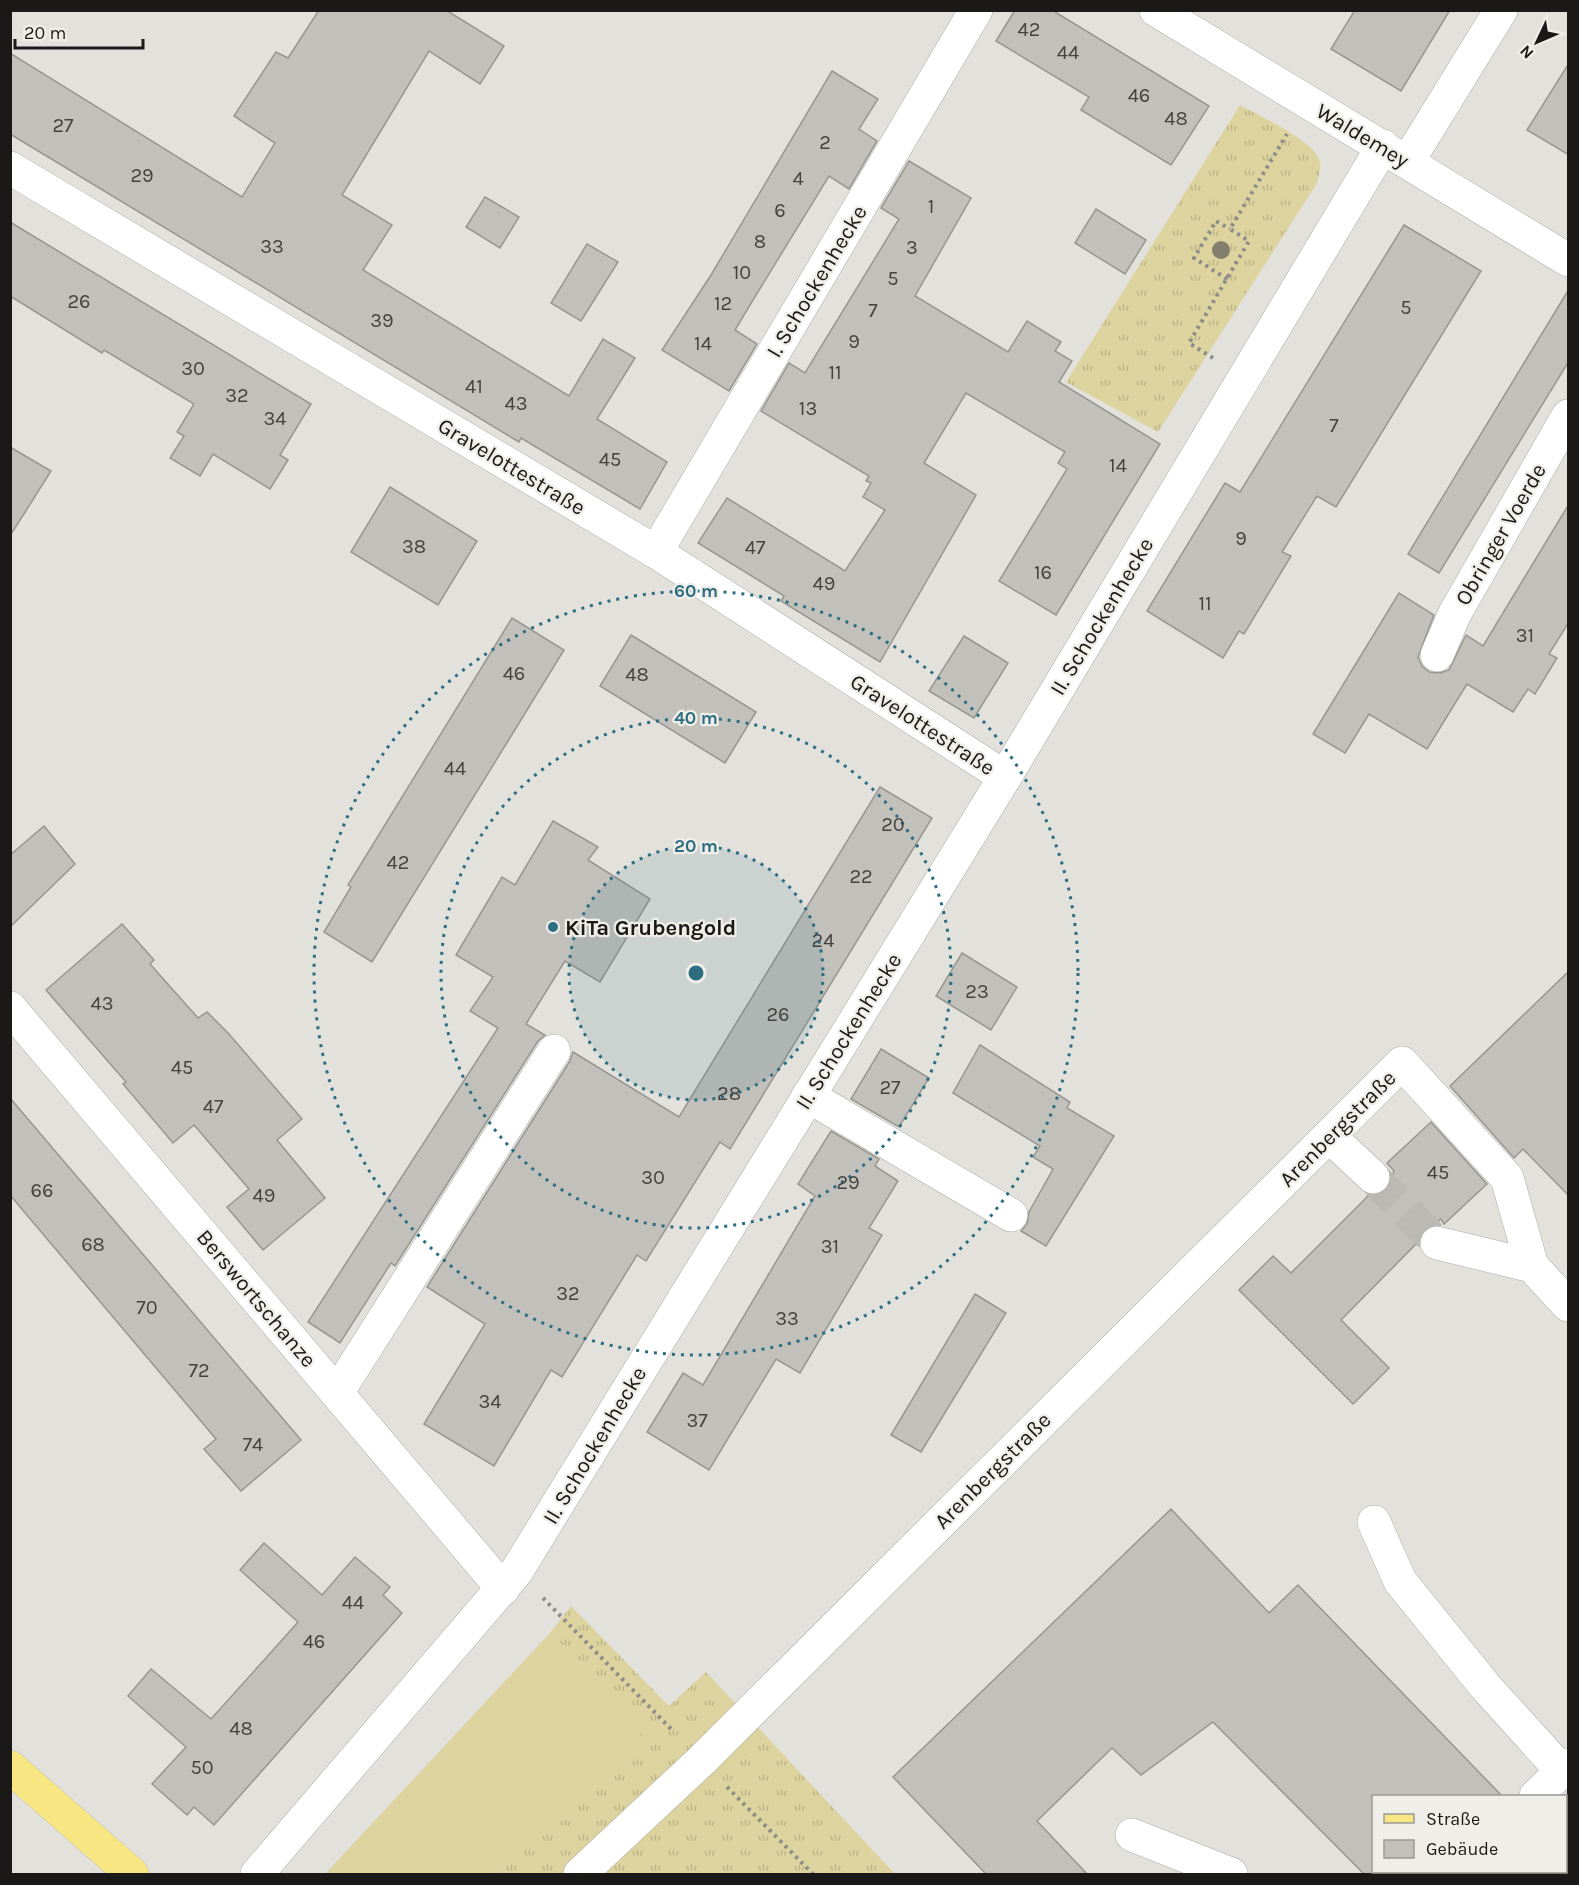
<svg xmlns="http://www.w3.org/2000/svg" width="1579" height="1885" font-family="Karla,sans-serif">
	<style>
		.grass { fill: url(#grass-tufts) }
		.garden { fill: #ddd39f }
		.building { fill: #c1c0ba; stroke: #979690; stroke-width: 1.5 }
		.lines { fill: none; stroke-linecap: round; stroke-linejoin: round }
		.minor-tunnel { stroke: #bab9b4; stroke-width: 33; stroke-dasharray: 33 16; stroke-linecap: butt }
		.minor-casing { stroke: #adaca5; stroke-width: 34 }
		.major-casing { stroke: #bfbfbe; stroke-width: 34 }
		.path { stroke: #8c8b87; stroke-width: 4; stroke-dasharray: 3 4.5; stroke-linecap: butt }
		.minor { stroke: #fff; stroke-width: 33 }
		.major { stroke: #f7e682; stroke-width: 33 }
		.tree { fill: #837f6c }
		.ring { fill: none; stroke: #2d6d81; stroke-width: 3; stroke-dasharray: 3 6 }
		.poi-dot { fill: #2d6d81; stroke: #f0eee8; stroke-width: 2 }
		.labels { text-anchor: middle; stroke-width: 4.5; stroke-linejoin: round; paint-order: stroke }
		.number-label { font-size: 20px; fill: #444340 }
		.street-label { font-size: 22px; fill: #1a1917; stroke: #f0eee8 }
		.poi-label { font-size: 22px; font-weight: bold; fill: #1a1917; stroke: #f0eee8; text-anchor: start }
		.centre { fill: #2d6d81; stroke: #f0eee8; stroke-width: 3 }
		.ring-label { font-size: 18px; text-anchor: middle; font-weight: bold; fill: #2d6d81; stroke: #f0eee8; stroke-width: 4.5; stroke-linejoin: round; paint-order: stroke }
	</style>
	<defs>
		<pattern id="grass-tufts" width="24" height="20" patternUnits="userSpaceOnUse" patternTransform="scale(1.5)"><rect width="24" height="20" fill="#ddd39f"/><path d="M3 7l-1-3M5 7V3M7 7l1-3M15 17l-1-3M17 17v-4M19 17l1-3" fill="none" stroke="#bdb588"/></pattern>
	</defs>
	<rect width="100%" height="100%" fill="#e2e1db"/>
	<g class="grass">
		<path d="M1240,105C1259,116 1311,139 1319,159C1322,167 1319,176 1317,183L1158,432L1066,382Z"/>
		<path d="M571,1606L669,1706L706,1672L895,1874H496L644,1730L550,1633Z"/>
	</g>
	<path class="garden" d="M550,1633L645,1730L496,1874H325Z"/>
	<g class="building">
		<path d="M319,10H446L504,46L480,84L429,51L342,195L392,225L363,270L569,396L603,339L635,358L597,419L667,462L640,509L521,438L519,442L10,134V53L242,197L275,143L234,116L276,52L288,58Z"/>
		<path d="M1015,10H1052L1209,106L1171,165L1081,110L1089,97L996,41Z"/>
		<path d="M1355,10H1450L1401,91L1331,49Z"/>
		<path d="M1569,63V155L1527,130Z"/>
		<path d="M832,71L878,99L859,129L877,141L849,189L829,176L753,300L735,330L757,344L729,391L662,350L711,275Z"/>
		<path d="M909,161L971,198L915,296L1008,352L1027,321L1061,342L1055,351L1072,361L1059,382L1160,444L1056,615L999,581L1067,469L1058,463L1065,452L966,393L924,463L976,495L880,662L781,601L784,596L698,543L727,498L845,571L885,510L863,497L871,483L866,481L869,476L761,411L789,363L805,373L899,219L881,208Z"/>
		<path d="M485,197L519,217L500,248L466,227Z"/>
		<path d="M1096,209L1146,240L1125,274L1075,243Z"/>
		<path d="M10,222L311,404L280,455L288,460L270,489L213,454L200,476L170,458L184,436L177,432L194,404L104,350L102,353L10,296Z"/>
		<path d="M1404,225L1481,271L1336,507L1317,496L1282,552L1291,556L1244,634L1239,631L1223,658L1147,611L1225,483L1240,492Z"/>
		<path d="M587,244L618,262L581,321L551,303Z"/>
		<path d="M1569,289V361L1439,573L1408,554Z"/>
		<path d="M10,447L51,471L10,536Z"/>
		<path d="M390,487L477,541L438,605L351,552Z"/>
		<path d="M1569,504V622L1549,654L1557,658L1535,694L1528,689L1513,712L1467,684L1427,749L1369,714L1345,753L1313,734L1399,593L1434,615L1418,657L1422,666L1429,672L1440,673L1449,670L1466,635L1483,646Z"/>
		<path d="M512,618L564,650L372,962L324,932L351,887L348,885Z"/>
		<path d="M631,635L756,712L725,763L600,686Z"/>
		<path d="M964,636L1008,663L974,718L929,691Z"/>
		<path d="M880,787L932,818L730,1149L720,1142L646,1261L637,1255L562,1377L551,1370L494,1466L424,1424L485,1324L427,1287L570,1061L573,1052L679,1117Z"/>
		<path d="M553,821L598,847L588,860L650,899L600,982L565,961L526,1024L545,1035L538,1041L395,1266L391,1263L340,1343L308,1322L498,1028L470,1011L493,977L456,955L502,877L515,885Z"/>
		<path d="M44,826L75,864L10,927V855Z"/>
		<path d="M122,924L154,960L150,964L198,1018L207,1012L229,1034L302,1119L277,1140L325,1198L263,1250L227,1207L249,1189L194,1125L173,1143L123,1084L126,1082L46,990Z"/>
		<path d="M962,953L1017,987L991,1030L936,996Z"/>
		<path d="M1569,971V1196L1523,1149L1514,1158L1450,1086Z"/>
		<path d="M980,1045L1070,1102L1067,1108L1114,1136L1046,1246L1021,1231L1027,1224L1029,1212L1053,1169L1033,1157L1040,1146L953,1093Z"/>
		<path d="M881,1049L929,1078L899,1127L851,1099Z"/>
		<path d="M10,1098L301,1440L241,1491L204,1449L216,1439L10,1195Z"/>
		<path d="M1431,1122L1487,1184L1444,1224L1441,1219L1424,1230L1419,1241L1341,1320L1389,1368L1353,1404L1239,1290L1273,1256L1291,1273L1369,1195H1379L1386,1190L1394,1171L1387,1163Z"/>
		<path d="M831,1131L879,1159L875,1166L898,1181L869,1228L882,1235L800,1373L776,1359L709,1470L647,1432L683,1373L703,1385L815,1196L798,1184Z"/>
		<path d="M975,1294L1006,1313L921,1452L891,1435Z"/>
		<path d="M1171,1509L1269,1613L1298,1585L1503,1797H1374V1875H1365L1213,1722L1141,1775L1112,1748L1037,1821L1088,1875H987L893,1777Z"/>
		<path d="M264,1543L322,1595L355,1557L390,1587L383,1595L402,1613L214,1825L194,1807L187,1815L152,1784L186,1747L128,1696L151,1669L211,1719L265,1659L298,1622L240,1570Z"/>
	</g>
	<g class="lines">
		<path class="minor-tunnel" d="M1373,1177L1437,1243"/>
		<g class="minor-casing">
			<g id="minor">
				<path d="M1156,10L1568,260"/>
				<path d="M1408,161L1501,10"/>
				<path d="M10,168L656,552L1005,777"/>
				<path d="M656,552L976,10"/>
				<path d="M1437,655L1455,613L1568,416"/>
				<path d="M10,1008L503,1589"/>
				<path d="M808,1096L1011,1215"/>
				<path d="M1329,1136L1373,1177"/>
				<path d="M1437,1243L1532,1266"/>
				<path d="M335,1390L344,1382L554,1051"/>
				<path d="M1374,1522L1400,1581L1485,1686L1562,1771"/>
				<path d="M1536,1796L1568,1765"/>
				<path d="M1132,1835L1231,1874"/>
				<path d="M257,1874L516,1572L1005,777L1383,146"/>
				<path d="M580,1874L702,1760L1402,1063L1507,1178L1532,1266L1568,1305"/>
				<path d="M1455,1874L1458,1872"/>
			</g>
		</g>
		<g class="major-casing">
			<path id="major" d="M10,1767L132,1874"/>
		</g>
		<g class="path">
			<path d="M1227,279L1194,258L1216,221L1230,229"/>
			<path d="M1213,358L1189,343L1249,241L1230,229L1287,134"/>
			<path d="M543,1598L674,1732"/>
			<path d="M727,1787L813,1874"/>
		</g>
		<use href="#minor" class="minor"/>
		<use href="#major" class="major"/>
	</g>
	<circle class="tree" cx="1221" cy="250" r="9"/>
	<circle cx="696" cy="973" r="127" fill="#2d6d81" fill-opacity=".12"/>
	<g class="ring">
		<circle cx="696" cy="973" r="127"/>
		<circle cx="696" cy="973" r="255"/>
		<circle cx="696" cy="973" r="382"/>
	</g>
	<circle class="poi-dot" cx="553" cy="927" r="6"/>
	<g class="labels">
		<g class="number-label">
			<text x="1029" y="36">42</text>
			<text x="1068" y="59">44</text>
			<text x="1139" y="102">46</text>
			<text x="1176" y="125">48</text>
			<text x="63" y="132">27</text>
			<text x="825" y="149">2</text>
			<text x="142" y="182">29</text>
			<text x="798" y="185">4</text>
			<text x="931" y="213">1</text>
			<text x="780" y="217">6</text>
			<text x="760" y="248">8</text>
			<text x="272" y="253">33</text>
			<text x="912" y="254">3</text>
			<text x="742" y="279">10</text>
			<text x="893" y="285">5</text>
			<text x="79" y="308">26</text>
			<text x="723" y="310">12</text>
			<text x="1406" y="314">5</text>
			<text x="873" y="317">7</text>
			<text x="382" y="327">39</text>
			<text x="854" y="348">9</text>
			<text x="703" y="350">14</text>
			<text x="193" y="375">30</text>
			<text x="835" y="379">11</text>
			<text x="474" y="393">41</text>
			<text x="237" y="402">32</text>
			<text x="516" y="410">43</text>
			<text x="808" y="415">13</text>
			<text x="275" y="425">34</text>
			<text x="1334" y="432">7</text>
			<text x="610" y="466">45</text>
			<text x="1118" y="472">14</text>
			<text x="1241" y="545">9</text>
			<text x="414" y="553">38</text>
			<text x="755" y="554">47</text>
			<text x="1043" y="579">16</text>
			<text x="824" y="590">49</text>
			<text x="1205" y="610">11</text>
			<text x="1525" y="642">31</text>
			<text x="514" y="680">46</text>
			<text x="637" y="681">48</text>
			<text x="455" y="775">44</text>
			<text x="893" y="831">20</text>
			<text x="398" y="869">42</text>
			<text x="861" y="883">22</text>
			<text x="823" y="947">24</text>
			<text x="977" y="998">23</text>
			<text x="102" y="1010">43</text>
			<text x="778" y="1021">26</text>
			<text x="182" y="1074">45</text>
			<text x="890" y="1094">27</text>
			<text x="729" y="1100">28</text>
			<text x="213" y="1113">47</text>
			<text x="1438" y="1179">45</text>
			<text x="653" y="1184">30</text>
			<text x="848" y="1189">29</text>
			<text x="42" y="1197">66</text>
			<text x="264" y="1202">49</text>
			<text x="93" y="1251">68</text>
			<text x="830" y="1253">31</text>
			<text x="568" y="1300">32</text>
			<text x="147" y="1314">70</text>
			<text x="787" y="1325">33</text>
			<text x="199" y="1377">72</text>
			<text x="490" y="1408">34</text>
			<text x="697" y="1427">37</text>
			<text x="253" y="1451">74</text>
			<text x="353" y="1609">44</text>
			<text x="314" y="1648">46</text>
			<text x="241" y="1735">48</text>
			<text x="202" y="1774">50</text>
		</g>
		<g class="street-label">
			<text transform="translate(1363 135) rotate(31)" y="8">Waldemey</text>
			<text transform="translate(816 281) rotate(-59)" y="8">I. Schockenhecke</text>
			<text transform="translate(512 466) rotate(31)" y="8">Gravelottestraße</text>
			<text transform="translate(1500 534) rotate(-60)" y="8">Obringer Voerde</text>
			<text transform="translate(1101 616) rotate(-59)" y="8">II. Schockenhecke</text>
			<text transform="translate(923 724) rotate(33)" y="8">Gravelottestraße</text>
			<text transform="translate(848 1031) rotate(-58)" y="8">II. Schockenhecke</text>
			<text transform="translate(1337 1128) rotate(-45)" y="8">Arenbergstraße</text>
			<text transform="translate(257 1298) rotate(50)" y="8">Berswortschanze</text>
			<text transform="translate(594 1445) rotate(-59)" y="8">II. Schockenhecke</text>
			<text transform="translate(992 1470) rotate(-45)" y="8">Arenbergstraße</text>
		</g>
		<g class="poi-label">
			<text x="565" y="935">KiTa Grubengold</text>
		</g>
	</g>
	<circle cx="696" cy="973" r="9" class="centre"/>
	<g class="ring-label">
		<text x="696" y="597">60 m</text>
		<text x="696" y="724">40 m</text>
		<text x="696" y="852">20 m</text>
	</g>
	<rect width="1579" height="1885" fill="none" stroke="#1a1917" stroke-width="24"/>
	<rect x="1372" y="1795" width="195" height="78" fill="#f0eee8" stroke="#9a9994" stroke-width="1.5"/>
	<rect x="1384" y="1814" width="30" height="9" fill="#f7e682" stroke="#9a9994" stroke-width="1.5"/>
	<text x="1426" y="1825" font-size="18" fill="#1a1917">Straße</text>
	<rect x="1384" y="1840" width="30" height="18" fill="#c1c0ba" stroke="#9a9994" stroke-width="1.5"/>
	<text x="1426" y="1855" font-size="18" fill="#1a1917">Gebäude</text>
	<g transform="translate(1537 42) rotate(226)" stroke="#f0eee8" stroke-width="4.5" paint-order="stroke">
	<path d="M0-4.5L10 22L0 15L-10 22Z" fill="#1a1917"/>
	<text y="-9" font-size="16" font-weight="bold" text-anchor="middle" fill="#1a1917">N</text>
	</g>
	<path d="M15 39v9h128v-9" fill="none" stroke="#1a1917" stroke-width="3"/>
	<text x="24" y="39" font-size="18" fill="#1a1917" stroke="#f0eee8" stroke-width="4.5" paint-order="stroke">20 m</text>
</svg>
